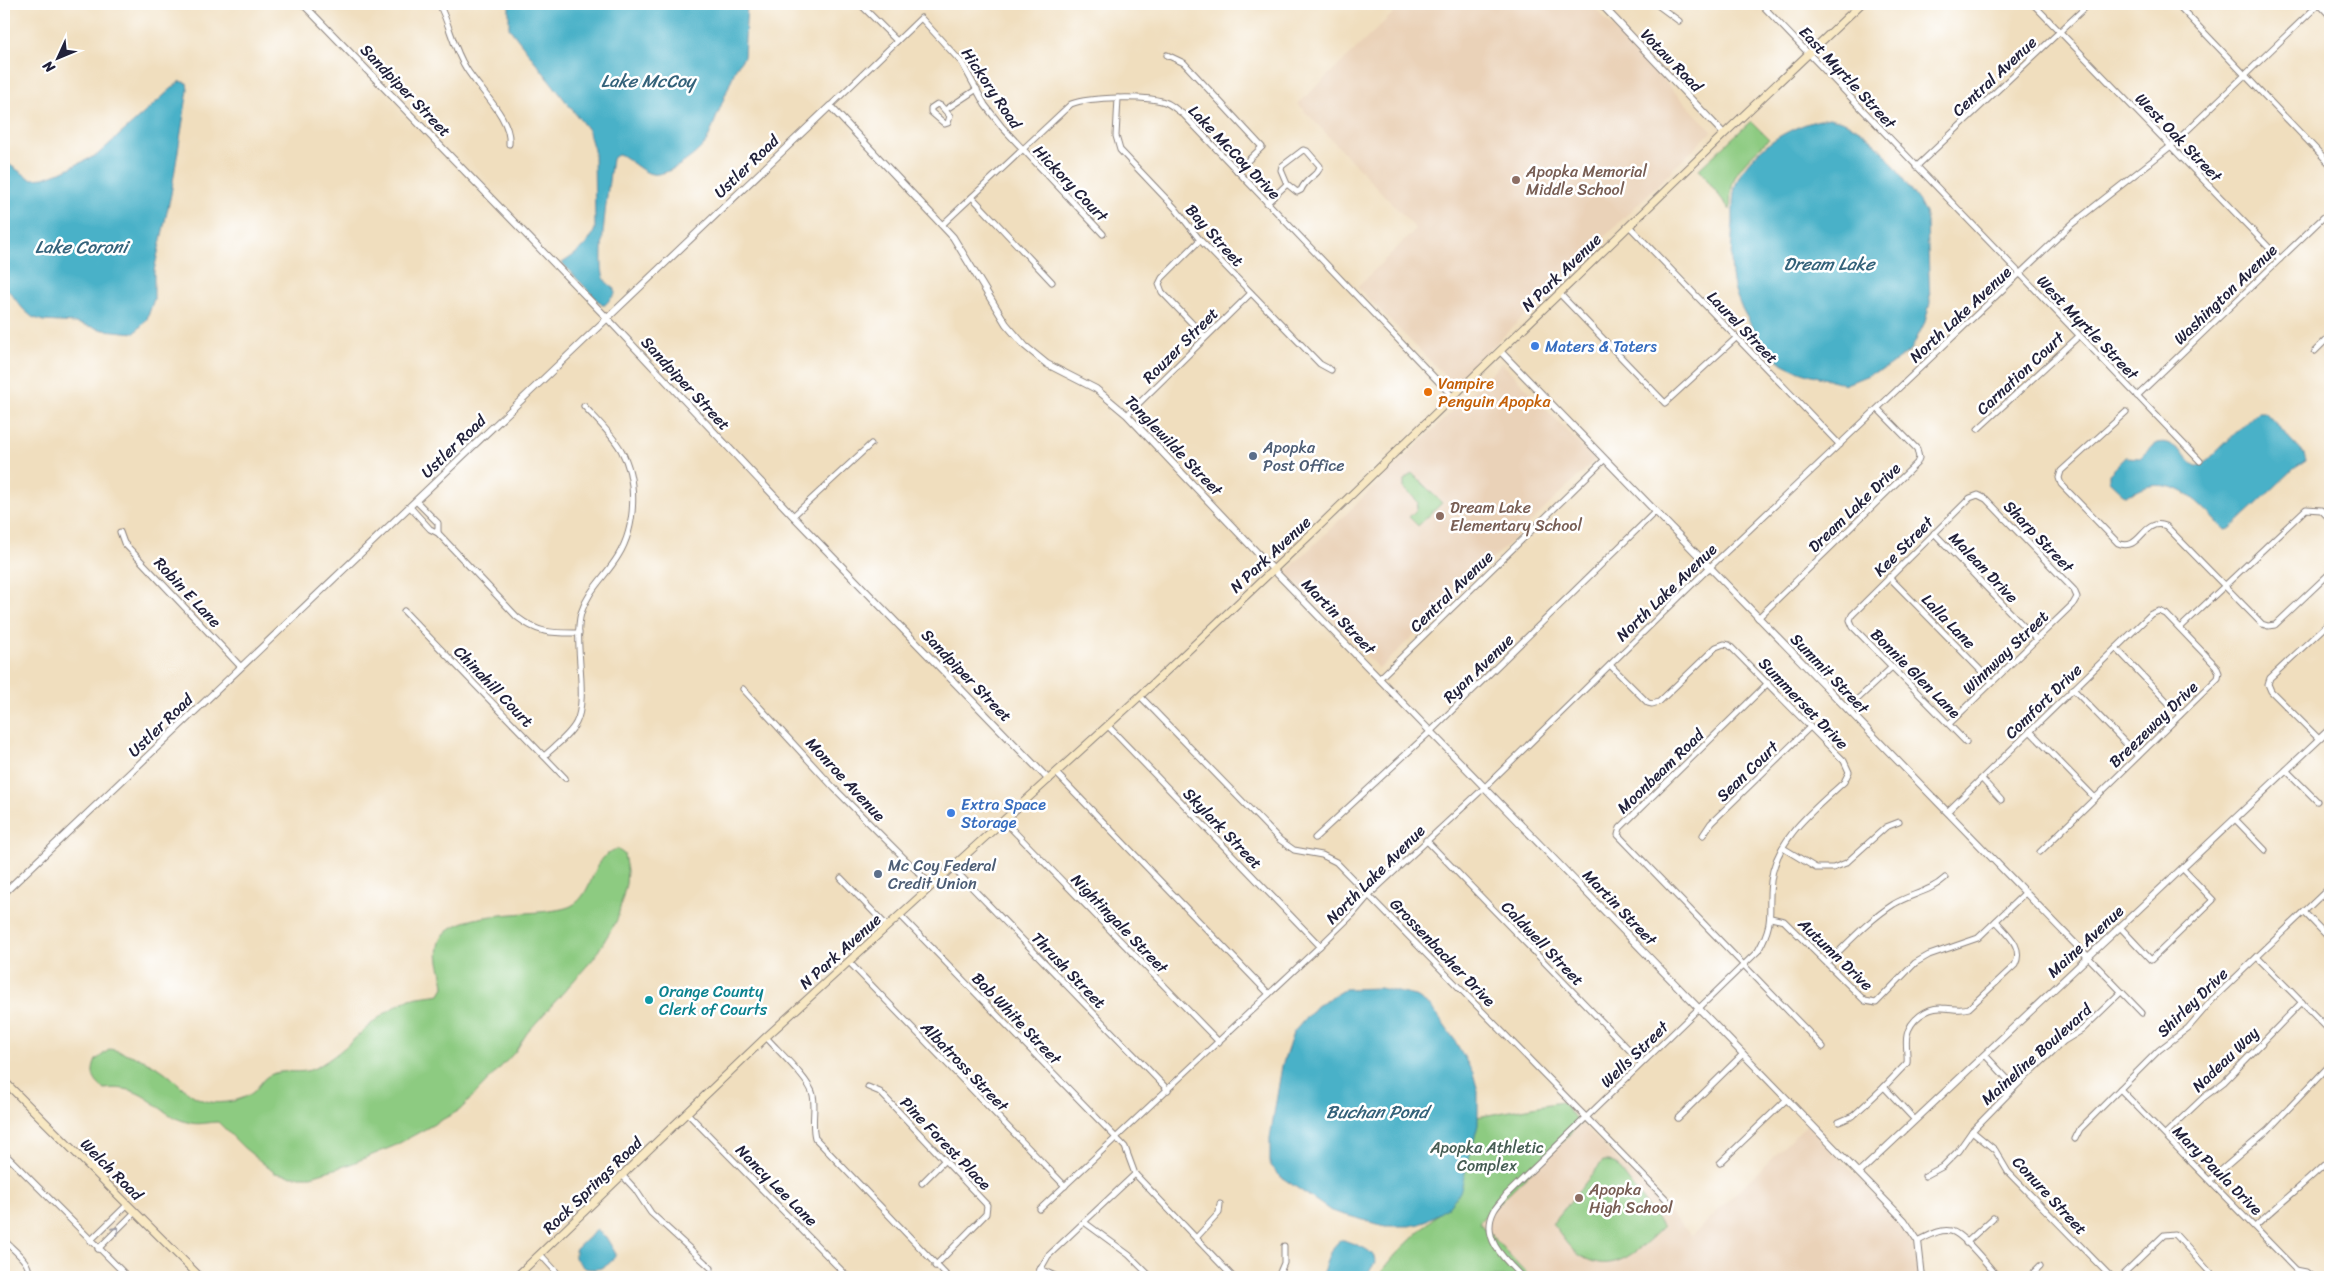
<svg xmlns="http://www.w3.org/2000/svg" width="2334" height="1281" font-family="Sriracha,sans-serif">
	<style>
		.built { fill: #ead2b8 }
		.green { fill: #8dcb81; stroke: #58765e }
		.water { fill: #4ab1c8; stroke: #366a82 }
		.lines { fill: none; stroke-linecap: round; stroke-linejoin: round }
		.minor-casing { stroke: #89807c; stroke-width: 7 }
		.tertiary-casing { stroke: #89807c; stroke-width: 8 }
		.secondary-casing { stroke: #89807c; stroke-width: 9 }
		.minor { stroke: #fff; stroke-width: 5 }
		.tertiary { stroke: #fff; stroke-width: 6 }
		.secondary { stroke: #f8e8c3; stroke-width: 7 }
		.oneway { stroke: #9c9ca7 }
		.education-dot { fill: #8d6e63; stroke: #fff; stroke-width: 2 }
		.shop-dot { fill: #3f7fe0; stroke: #fff; stroke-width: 2 }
		.food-dot { fill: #e8710a; stroke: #fff; stroke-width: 2 }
		.service-dot { fill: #5c6f8a; stroke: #fff; stroke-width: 2 }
		.culture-dot { fill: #0f9aa8; stroke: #fff; stroke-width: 2 }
		.labels { text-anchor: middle; stroke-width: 5; stroke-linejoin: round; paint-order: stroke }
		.street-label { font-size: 16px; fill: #22223b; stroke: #fff }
		.education-label { font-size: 16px; fill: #785e54; stroke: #fff; text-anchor: start }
		.shop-label { font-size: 16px; fill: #366cbe; stroke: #fff; text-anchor: start }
		.food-label { font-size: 16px; fill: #c56008; stroke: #fff; text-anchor: start }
		.service-label { font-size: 16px; fill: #4e5e75; stroke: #fff; text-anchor: start }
		.culture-label { font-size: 16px; fill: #0d838f; stroke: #fff; text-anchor: start }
		.park-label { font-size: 16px; fill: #475d54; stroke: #fff }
		.water-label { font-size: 18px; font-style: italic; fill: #34627a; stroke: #fff }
	</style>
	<rect width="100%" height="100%" fill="#fff"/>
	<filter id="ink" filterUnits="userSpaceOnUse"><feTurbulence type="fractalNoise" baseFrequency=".02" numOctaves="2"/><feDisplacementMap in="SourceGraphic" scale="10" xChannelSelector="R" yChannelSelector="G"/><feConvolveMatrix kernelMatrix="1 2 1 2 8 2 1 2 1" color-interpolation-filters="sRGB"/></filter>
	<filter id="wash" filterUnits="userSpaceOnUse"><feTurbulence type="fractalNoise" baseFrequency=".0096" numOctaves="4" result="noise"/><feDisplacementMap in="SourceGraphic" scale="20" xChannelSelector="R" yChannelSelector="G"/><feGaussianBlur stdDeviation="1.12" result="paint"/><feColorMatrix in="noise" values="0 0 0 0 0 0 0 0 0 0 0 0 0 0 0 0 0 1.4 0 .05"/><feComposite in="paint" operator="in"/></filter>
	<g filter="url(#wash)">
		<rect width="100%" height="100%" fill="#f0debe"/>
		<g class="built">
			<path d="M1403,4H1591L1712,131L1454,385L1357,287L1416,229L1298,104Z"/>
			<path d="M1502,363L1595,460L1379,669L1286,572Z"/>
			<path d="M1581,1123L1692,1236L1807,1124L1895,1216L1908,1233L1913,1244L1919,1277H1530L1479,1222Z"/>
		</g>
		<g class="green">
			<path d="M1751,121L1769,139C1756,152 1736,167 1732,186C1730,193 1731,202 1730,210L1699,169Z"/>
			<path d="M1412,473L1442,503L1418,526L1409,517L1417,509L1418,502L1404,488V480Z"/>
			<path d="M617,849L624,854L627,871L626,884L617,920L594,958L527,1033L515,1052L460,1110L394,1146L348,1165L311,1176H293L275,1173L243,1147L218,1122C210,1122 199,1125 191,1123C155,1116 149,1083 104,1089C93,1081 90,1073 96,1060L110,1049C125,1052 154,1063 166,1073C180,1084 190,1098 209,1102C223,1104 241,1101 252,1093C258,1089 261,1080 268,1076C283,1067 300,1076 315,1068C350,1050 373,1014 410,999C419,996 430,996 440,994L444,987C443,973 436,960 439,946C445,905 543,919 571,906C595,894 590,857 617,849Z"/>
			<path d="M1561,1102L1581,1123L1479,1222L1530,1277H1377L1397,1253L1450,1202L1443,1123Z"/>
			<path d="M1603,1161H1609L1616,1164L1663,1227C1637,1252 1610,1280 1574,1251C1566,1244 1559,1232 1552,1224Z"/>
		</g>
		<g class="water">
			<path d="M509,4H747L744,57L736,68L707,141C698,154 668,177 652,174C643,173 628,158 619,154L612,159C609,182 597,260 604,278C606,283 611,286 615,289V294L605,305H602L562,263C576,254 589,245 595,229L594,150L588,130L509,28Z"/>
			<path d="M180,81L187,83L188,90L171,194L154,271V299L147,319L135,333L104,330L76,323L43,321L32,317L23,309L4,285V161L31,179L44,178L63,171L97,155Z"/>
			<path d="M1829,118C1874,125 1895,170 1920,203L1925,213L1927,222L1930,303L1925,322L1911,350L1886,368L1846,384C1821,377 1788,372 1769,353C1764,348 1761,339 1757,333C1727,290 1730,271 1733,222C1733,207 1732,190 1739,177C1756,145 1794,124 1829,118Z"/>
			<path d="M2257,412H2265L2304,454L2306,461L2295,468L2230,529L2225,530C2203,508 2184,481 2150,486C2141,488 2134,494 2124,495L2109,481V474L2126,457L2140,458C2145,453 2150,448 2156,444C2170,436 2186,458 2196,466H2202Z"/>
			<path d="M1380,988L1415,996L1431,1007L1454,1039L1473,1073L1478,1091V1125L1460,1192L1446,1209L1420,1224L1409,1226H1385L1331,1211L1281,1177L1270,1166V1138L1282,1066L1293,1033L1316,1006L1345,989Z"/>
			<path d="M596,1230L606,1237L616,1254C609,1268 598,1271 584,1268L575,1258V1250Z"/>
			<path d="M1340,1240H1344C1355,1245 1376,1249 1375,1263L1365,1277H1321L1331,1250Z"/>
		</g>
	</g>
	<g filter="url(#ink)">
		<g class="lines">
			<g class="minor-casing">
				<g id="minor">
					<path d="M439,4C450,25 453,48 466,68C479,90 512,118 509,144"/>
					<path d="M860,4L897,41"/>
					<path d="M1656,4L1679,21"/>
					<path d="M1761,4L2200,461"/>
					<path d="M2033,4L2280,259"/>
					<path d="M2177,4L2330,164"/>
					<path d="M1167,55L1184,63L1262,147L1237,171"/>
					<path d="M1118,98L1116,136L1120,150L1175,208L1200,240L1320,364L1331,370"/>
					<path d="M937,104L941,106L950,116L948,123L945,124L931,112V108Z"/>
					<path d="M830,106L921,18L962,63L985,105L1002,127L1103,234"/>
					<path d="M945,110L977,89"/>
					<path d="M1303,150L1307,151L1320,166C1318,177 1307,176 1301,190L1297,192L1287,184L1281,170L1282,166Z"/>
					<path d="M1916,167L2089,4"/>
					<path d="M972,197L1052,282"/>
					<path d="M1267,203L1287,184"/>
					<path d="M942,225L1071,104C1089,97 1149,95 1167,103C1173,106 1178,111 1183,114L1453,397"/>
					<path d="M1629,226L1840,445"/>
					<path d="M1200,240L1162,278L1159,284L1162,292L1205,337"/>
					<path d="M1559,293L1665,403L1736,338"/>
					<path d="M2315,351L2330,336"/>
					<path d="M2137,396L2330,211"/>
					<path d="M2126,412L2061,471L2059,478L2061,484L2118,543C2141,553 2142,517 2166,526L2262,624L2268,626L2275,625L2330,573"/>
					<path d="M1127,415L1251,293"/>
					<path d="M1978,429L2079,336"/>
					<path d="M416,501L438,523V533"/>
					<path d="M410,507L430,529L438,533L517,617C539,634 552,633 579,633"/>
					<path d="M793,516L871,444"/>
					<path d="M120,532L124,543L241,667"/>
					<path d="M1934,533L2036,639"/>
					<path d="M1889,577L1992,682"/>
					<path d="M404,611L565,778"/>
					<path d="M1758,618L1917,463L1919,458L1917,449L1878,409"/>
					<path d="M2180,628L2306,509L2321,510L2330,519"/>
					<path d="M2116,648L2180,715"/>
					<path d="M1380,678L1604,460"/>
					<path d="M1768,683L1620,828L1618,835L1823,1047"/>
					<path d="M743,689L834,788L932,886"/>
					<path d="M2073,689L2138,756"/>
					<path d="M1140,696L1280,840L1294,850L1322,855L1336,862L1672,1205"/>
					<path d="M1847,709L1892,667"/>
					<path d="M1949,724L2073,604L2077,597L2074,590L1986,499L1978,495L1970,498L1852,615L1850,620L1853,627L1966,742"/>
					<path d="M1108,726L1320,946"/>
					<path d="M2030,731L2095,798"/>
					<path d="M2319,739L2271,691L2268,684L2270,678L2330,622"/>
					<path d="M544,756C555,746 569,736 576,723C589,698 573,643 581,613C588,590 606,576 618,556C636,527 638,480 621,450C611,433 597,420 584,406"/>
					<path d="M2286,770L2317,801"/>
					<path d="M1057,774L1269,994"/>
					<path d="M1982,779L2001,800"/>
					<path d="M1947,812L2151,614L2159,611L2166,614L2216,666L2219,673L2218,678L2040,852"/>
					<path d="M2235,819L2265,850"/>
					<path d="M1004,821L1219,1042"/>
					<path d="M1703,835L1711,823L1810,727"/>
					<path d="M1315,838L1431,731L1655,512"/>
					<path d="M1426,840L1642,1063"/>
					<path d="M1783,848L1816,868H1833L1846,863L1886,827L1899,822"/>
					<path d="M952,867L1168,1090"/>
					<path d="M841,878L887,926"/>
					<path d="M2304,912L2330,939"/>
					<path d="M900,915L1125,1147L1135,1174L1233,1277"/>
					<path d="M1771,918L1784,921L1865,1001L1876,1003L1915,963L1929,955L1978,938L2025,893"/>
					<path d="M2120,927L2151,960L2213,900L2182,868"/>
					<path d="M2088,957L2142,1013"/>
					<path d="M2257,957L2330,1031"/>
					<path d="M849,962L1065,1186"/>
					<path d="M1827,963C1848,943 1869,920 1894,904C1911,894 1930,892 1945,878"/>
					<path d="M766,1037C776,1049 810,1080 813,1095C816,1108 811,1123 815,1138L948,1277"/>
					<path d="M1985,1055L2015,1087"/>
					<path d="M868,1087L880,1092L987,1205L986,1214L935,1266"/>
					<path d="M1884,1087L1907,1063C1908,1054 1905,1044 1907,1035C1910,1020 1927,1007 1942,1008C1952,1008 1959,1011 1969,1008L2015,965C2024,947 2008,935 1996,921"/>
					<path d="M2120,1089L2303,1277"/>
					<path d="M687,1113L848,1277"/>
					<path d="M1678,1118L1743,1054"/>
					<path d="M1839,1122L1853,1116L1884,1087L1915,1120"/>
					<path d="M1972,1131L1995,1150L2008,1172L2111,1277"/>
					<path d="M2165,1134L2203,1098L2224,1082L2302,1002"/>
					<path d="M2075,1139L2080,1129L2159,1050L2188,1028L2213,999L2330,887"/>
					<path d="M4,1153L128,1277"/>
					<path d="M1720,1163L1787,1099"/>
					<path d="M622,1175L635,1189L651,1213L711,1268"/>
					<path d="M1925,1176L1942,1167L1958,1151L1972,1131L2015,1087L2064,1041L2082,1030L2121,992"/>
					<path d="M2210,1180L2268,1130L2330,1065"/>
					<path d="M922,1183L945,1160"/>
					<path d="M1040,1209L1320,946L1353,914L1370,894L1485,787L1709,568L2072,224L2171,146L2319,4"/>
					<path d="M1084,1222L1129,1255L1151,1277"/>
					<path d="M2256,1226C2280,1203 2306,1183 2330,1159"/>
					<path d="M1197,1237L1219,1213L1220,1204"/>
					<path d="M4,1240C13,1250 33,1263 28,1277"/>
					<path d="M90,1241L128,1204"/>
					<path d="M1918,1241C1927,1237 1940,1228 1951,1231C1964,1234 1989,1267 1998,1277"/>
					<path d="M1966,1243L1993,1218"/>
					<path d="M98,1249L135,1212"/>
					<path d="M540,1254L561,1277"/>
					<path d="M1040,1269L1057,1277"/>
					<path d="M2296,1270L2306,1272L2312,1277"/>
					<path d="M1036,1277L1048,1256L1135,1174"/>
					<path d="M1278,1277L1284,1263V1246"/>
					<path d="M1522,1277C1505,1260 1480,1238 1494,1211C1497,1205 1503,1200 1506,1195L1758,951C1776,919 1767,913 1771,881C1776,838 1814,810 1844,782L1849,772L1844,761L1729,645L1724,644L1716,647L1659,702L1652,704L1648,703L1610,665"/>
					<path d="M2029,1277L2040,1266"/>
					<path d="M2120,1277L2164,1235L2175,1234L2214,1277"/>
				</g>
			</g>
			<g class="tertiary-casing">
				<g id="tertiary">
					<path d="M303,4L607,318L793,516L1049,780"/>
					<path d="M1601,4L1724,134"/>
					<path d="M2320,4L2330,15"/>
					<path d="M1500,351L2088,957"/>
					<path d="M4,893L830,106L953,237L1006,324L1025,346L1047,364L1096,389L1127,415L1266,562L1904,1220L1918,1241L1922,1277"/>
					<path d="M1859,1173L2330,729"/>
				</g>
			</g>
			<g class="secondary-casing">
				<g id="secondary">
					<path d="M4,1081L200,1277"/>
					<path d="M516,1277L766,1037L1140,696L1312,533L1724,134L1861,4"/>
				</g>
			</g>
			<use href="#minor" class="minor"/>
			<use href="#tertiary" class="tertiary"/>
			<use href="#secondary" class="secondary"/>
		</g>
		<defs><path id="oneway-chevron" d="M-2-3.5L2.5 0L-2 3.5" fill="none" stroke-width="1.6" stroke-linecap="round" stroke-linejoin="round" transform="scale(1.25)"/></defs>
		<use class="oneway" href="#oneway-chevron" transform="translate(116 1230) rotate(-45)"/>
	</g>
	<g class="education-dot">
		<circle cx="1516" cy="180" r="5"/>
		<circle cx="1440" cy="516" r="5"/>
		<circle cx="1579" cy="1198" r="5"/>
	</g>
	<g class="shop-dot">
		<circle cx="1535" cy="346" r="5"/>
		<circle cx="951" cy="813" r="5"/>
	</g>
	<circle class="food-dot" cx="1428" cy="392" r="5"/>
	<g class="service-dot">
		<circle cx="1253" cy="456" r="5"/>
		<circle cx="878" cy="874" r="5"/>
	</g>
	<circle class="culture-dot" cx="649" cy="1000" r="5"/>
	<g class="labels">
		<g class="street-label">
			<text transform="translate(1672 60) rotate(46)" y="6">Votaw Road</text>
			<text transform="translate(1994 76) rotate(-43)" y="6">Central Avenue</text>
			<text transform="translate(1848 77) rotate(47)" y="6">East Myrtle Street</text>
			<text transform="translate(992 88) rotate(56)" y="6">Hickory Road</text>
			<text transform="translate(406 90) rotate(46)" y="6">Sandpiper Street</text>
			<text transform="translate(2179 137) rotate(46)" y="6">West Oak Street</text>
			<text transform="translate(1235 152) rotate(46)" y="6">Lake McCoy Drive</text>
			<text transform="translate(746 166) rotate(-44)" y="6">Ustler Road</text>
			<text transform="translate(1071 183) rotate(46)" y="6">Hickory Court</text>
			<text transform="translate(1215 235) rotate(48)" y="6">Bay Street</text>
			<text transform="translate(1561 272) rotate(-44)" y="6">N Park Avenue</text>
			<text transform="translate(2225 294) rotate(-44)" y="6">Washington Avenue</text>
			<text transform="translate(1960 314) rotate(-43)" y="6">North Lake Avenue</text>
			<text transform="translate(1743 327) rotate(46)" y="6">Laurel Street</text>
			<text transform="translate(2088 327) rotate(46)" y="6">West Myrtle Street</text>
			<text transform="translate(1180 345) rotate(-45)" y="6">Rouzer Street</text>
			<text transform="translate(2020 373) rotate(-43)" y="6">Carnation Court</text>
			<text transform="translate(686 383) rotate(47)" y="6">Sandpiper Street</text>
			<text transform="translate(1174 445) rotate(46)" y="6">Tanglewilde Street</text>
			<text transform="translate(453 446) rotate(-44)" y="6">Ustler Road</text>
			<text transform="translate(1854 507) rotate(-44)" y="6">Dream Lake Drive</text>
			<text transform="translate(2039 536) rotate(46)" y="6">Sharp Street</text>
			<text transform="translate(1903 546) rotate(-45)" y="6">Kee Street</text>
			<text transform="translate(1270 554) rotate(-43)" y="6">N Park Avenue</text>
			<text transform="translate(1984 567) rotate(46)" y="6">Malean Drive</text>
			<text transform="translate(1451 591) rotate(-44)" y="6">Central Avenue</text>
			<text transform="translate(188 592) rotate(47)" y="6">Robin E Lane</text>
			<text transform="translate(1666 592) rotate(-44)" y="6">North Lake Avenue</text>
			<text transform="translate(1339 616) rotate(46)" y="6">Martin Street</text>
			<text transform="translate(1949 621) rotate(46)" y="6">Lalla Lane</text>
			<text transform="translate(2005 652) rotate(-44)" y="6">Winnway Street</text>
			<text transform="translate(1478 668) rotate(-44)" y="6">Ryan Avenue</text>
			<text transform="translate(1830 673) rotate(46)" y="6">Summit Street</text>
			<text transform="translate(1916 673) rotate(45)" y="6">Bonnie Glen Lane</text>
			<text transform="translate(967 675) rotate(46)" y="6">Sandpiper Street</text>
			<text transform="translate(494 686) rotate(46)" y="6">Chinahill Court</text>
			<text transform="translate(2043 701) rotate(-44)" y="6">Comfort Drive</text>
			<text transform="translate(1804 703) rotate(46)" y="6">Summerset Drive</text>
			<text transform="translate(2153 724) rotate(-44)" y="6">Breezeway Drive</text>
			<text transform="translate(160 725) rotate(-44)" y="6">Ustler Road</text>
			<text transform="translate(1660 771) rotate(-44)" y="6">Moonbeam Road</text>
			<text transform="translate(1747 771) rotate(-44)" y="6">Sean Court</text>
			<text transform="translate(846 779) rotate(47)" y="6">Monroe Avenue</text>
			<text transform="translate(1223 828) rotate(46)" y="6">Skylark Street</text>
			<text transform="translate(1375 874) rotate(-45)" y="6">North Lake Avenue</text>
			<text transform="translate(1620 907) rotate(46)" y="6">Martin Street</text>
			<text transform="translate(1120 923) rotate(46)" y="6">Nightingale Street</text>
			<text transform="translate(2085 941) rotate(-43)" y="6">Maine Avenue</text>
			<text transform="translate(1543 943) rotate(46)" y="6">Caldwell Street</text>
			<text transform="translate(840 951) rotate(-42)" y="6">N Park Avenue</text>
			<text transform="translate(1443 952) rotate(46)" y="6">Grossenbacher Drive</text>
			<text transform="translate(1836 954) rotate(44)" y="6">Autumn Drive</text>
			<text transform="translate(1069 970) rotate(46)" y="6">Thrush Street</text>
			<text transform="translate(2192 1002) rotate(-44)" y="6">Shirley Drive</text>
			<text transform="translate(1017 1018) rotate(46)" y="6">Bob White Street</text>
			<text transform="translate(1634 1054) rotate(-44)" y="6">Wells Street</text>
			<text transform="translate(2036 1054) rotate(-42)" y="6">Maineline Boulevard</text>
			<text transform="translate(2225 1059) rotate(-44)" y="6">Nadeau Way</text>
			<text transform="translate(965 1066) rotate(46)" y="6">Albatross Street</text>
			<text transform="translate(946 1143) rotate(46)" y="6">Pine Forest Place</text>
			<text transform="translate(112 1169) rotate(45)" y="6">Welch Road</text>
			<text transform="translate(2218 1170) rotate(45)" y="6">Mary Paula Drive</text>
			<text transform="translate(592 1185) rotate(-44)" y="6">Rock Springs Road</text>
			<text transform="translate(777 1185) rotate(45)" y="6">Nancy Lee Lane</text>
			<text transform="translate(2050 1195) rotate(47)" y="6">Conure Street</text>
		</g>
		<g class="education-label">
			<text x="1526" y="177">Apopka Memorial<tspan x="1526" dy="18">Middle School</tspan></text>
			<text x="1450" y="513">Dream Lake<tspan x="1450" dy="18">Elementary School</tspan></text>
			<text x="1589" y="1195">Apopka<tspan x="1589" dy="18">High School</tspan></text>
		</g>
		<g class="shop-label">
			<text x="1545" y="352">Maters &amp; Taters</text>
			<text x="961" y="810">Extra Space<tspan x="961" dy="18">Storage</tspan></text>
		</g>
		<g class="food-label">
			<text x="1438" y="389">Vampire<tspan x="1438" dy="18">Penguin Apopka</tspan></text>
		</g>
		<g class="service-label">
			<text x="1263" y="453">Apopka<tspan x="1263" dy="18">Post Office</tspan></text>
			<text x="888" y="871">Mc Coy Federal<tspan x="888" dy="18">Credit Union</tspan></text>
		</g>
		<g class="culture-label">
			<text x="659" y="997">Orange County<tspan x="659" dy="18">Clerk of Courts</tspan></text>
		</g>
		<g class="park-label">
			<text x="1487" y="1153">Apopka Athletic<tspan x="1487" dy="18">Complex</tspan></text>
		</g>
		<g class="water-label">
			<text x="648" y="87">Lake McCoy</text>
			<text x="81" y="253">Lake Coroni</text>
			<text x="1829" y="270">Dream Lake</text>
			<text x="1377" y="1118">Buchan Pond</text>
		</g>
	</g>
	<rect width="2334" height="1281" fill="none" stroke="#fff" stroke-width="20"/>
	<g transform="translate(58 58) rotate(226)" stroke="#ffffff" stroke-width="4" paint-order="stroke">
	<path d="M0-4L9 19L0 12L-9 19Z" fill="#22223b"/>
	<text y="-8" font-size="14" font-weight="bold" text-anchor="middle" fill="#22223b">N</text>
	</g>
</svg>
